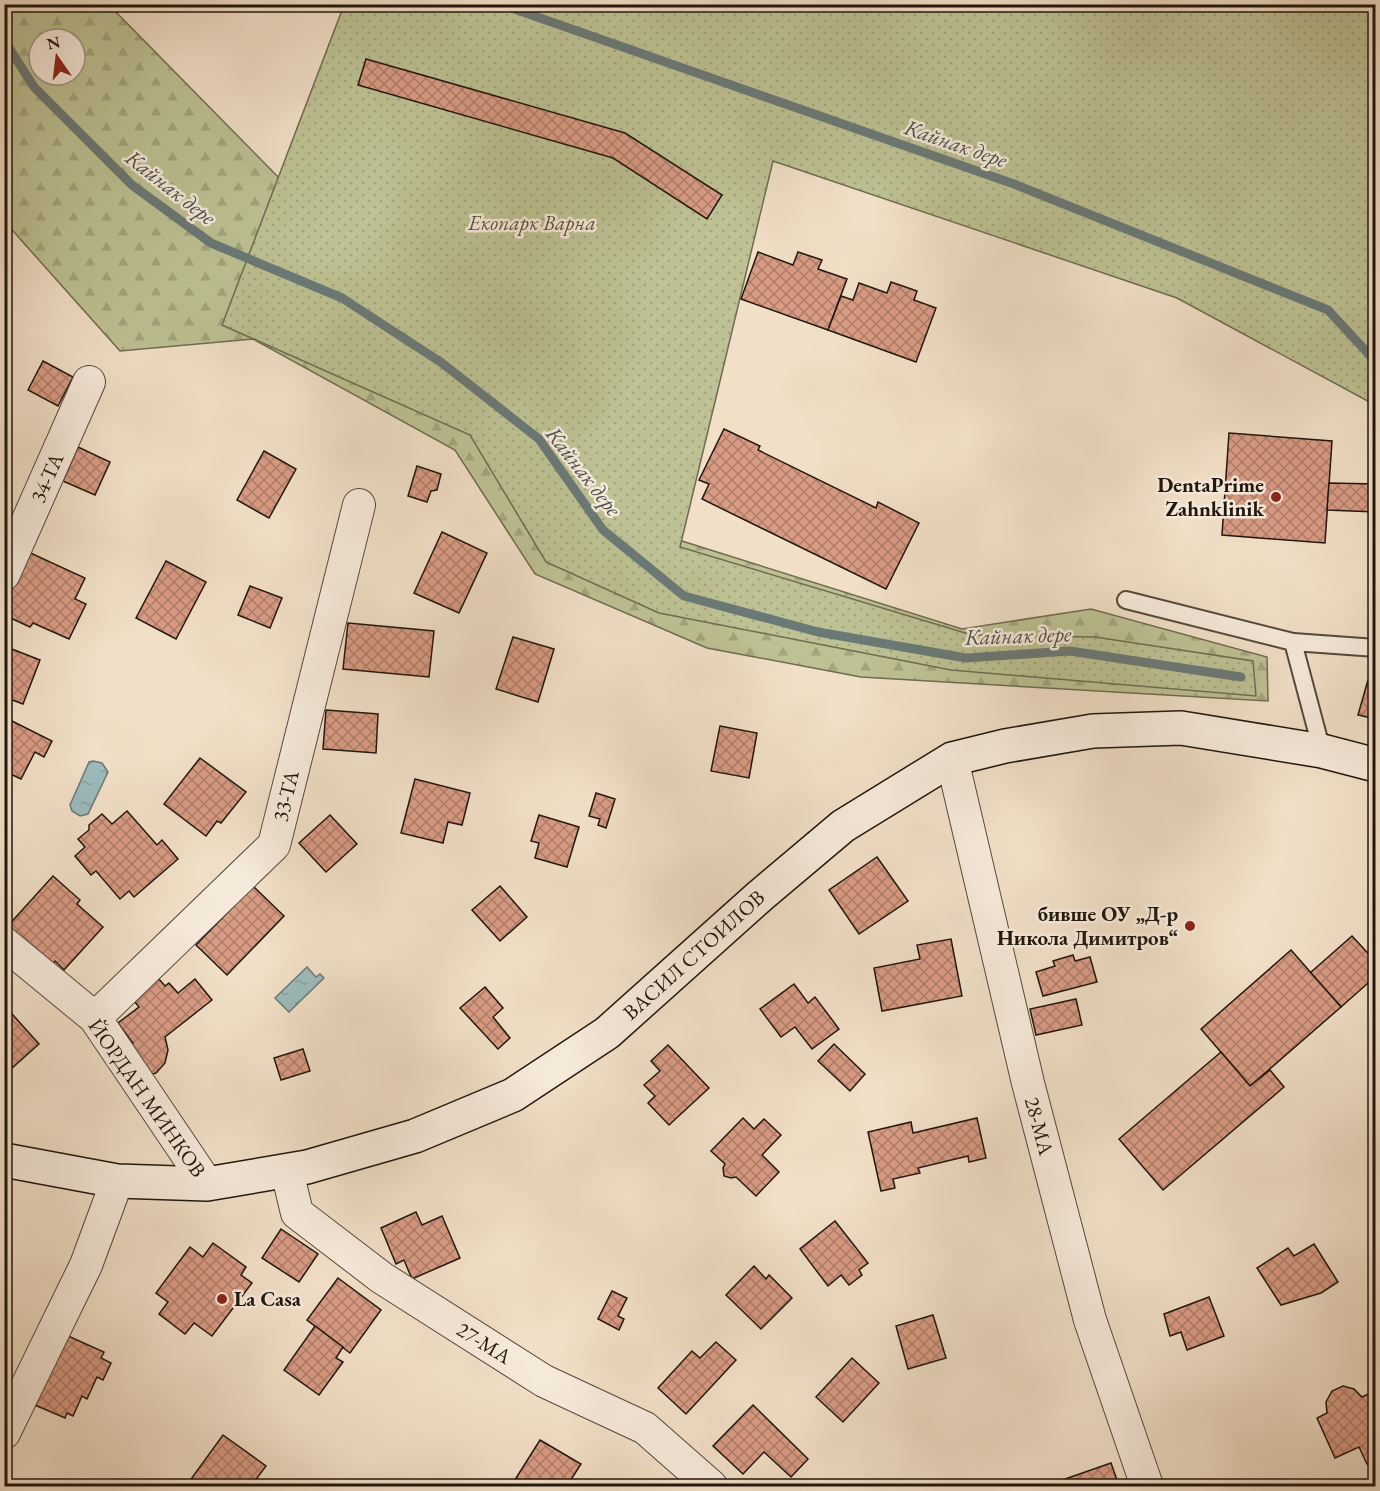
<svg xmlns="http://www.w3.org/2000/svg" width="1380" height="1491" font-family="'EB Garamond',serif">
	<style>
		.forest { fill: url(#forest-firs); stroke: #6e6c50; stroke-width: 1.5; fill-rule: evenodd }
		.park { fill: url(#park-dots); stroke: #6e6c50; stroke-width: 1.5 }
		.water { fill: url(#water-ripples); stroke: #6a7976; stroke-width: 1.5 }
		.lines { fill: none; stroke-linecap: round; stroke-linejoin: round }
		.stream { stroke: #6a7976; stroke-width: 9 }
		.building { fill: url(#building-cross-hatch); stroke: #20160e; stroke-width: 1.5 }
		.lane-casing { stroke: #54483c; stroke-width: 20 }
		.street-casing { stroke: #54483c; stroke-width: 34 }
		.secondary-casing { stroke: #20160e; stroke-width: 36 }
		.lane { stroke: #f6eadb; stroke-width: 16 }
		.street { stroke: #f6eadb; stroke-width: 32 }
		.secondary { stroke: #f6eadb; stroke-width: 33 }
		.poi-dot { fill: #8f2418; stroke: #f6eadb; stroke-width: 2 }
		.labels { text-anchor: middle; stroke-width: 5; stroke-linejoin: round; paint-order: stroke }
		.park-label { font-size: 21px; font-style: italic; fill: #57523d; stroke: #f6eadb }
		.street-label { font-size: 21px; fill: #20160e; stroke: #f6eadb }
		.poi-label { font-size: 21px; font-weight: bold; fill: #20160e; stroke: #f6eadb; text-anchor: end }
		.water-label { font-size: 22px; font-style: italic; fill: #4b504b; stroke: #f6eadb }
	</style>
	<defs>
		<pattern id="forest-firs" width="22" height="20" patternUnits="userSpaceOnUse" patternTransform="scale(1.5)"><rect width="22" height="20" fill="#bdc193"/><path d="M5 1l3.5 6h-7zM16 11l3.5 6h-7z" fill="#a2a57e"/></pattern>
		<pattern id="park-dots" width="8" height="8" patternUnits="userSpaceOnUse" patternTransform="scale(1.5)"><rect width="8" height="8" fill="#bdc193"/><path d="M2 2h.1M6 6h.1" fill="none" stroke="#a2a57e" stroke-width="1.8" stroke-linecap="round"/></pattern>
		<pattern id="water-ripples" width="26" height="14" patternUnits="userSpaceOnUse" patternTransform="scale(1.5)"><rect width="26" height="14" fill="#9cbbbc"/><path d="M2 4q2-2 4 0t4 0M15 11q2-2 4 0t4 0" fill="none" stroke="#86a0a0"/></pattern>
		<pattern id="building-cross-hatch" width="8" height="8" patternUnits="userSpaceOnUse" patternTransform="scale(1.5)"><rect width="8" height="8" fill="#d89b83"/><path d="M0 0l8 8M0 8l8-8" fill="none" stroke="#af7d6a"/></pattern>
	</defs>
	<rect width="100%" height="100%" fill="#f1dfc7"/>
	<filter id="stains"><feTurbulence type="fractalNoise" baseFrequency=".00333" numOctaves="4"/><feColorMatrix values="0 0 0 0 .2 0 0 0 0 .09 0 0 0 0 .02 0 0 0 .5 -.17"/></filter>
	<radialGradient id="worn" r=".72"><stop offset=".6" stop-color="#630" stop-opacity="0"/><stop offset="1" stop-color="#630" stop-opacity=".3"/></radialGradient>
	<path class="forest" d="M4,5H109L286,185L666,536L962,629L1091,609L1267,657L1268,701L861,677L707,648L535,574L455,450L253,339L120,351L5,222ZM39,39H75V75H39Z"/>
	<path class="park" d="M344,5H1375V405L1177,298L773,161L680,547L972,635L1095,637L1253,661L1256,696L951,670L659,613L546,562L470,435L222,325Z"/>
	<g class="water">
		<path d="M93,761L102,763L108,772L88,814L80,816L72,811L70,805L89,762Z"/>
		<path d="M307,967L316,977L320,974L324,978L289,1012L275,998Z"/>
	</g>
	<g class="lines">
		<g class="stream">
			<path d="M500,4L1014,184L1328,310L1376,362"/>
			<path d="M4,40L34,87L132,185L211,243L342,298L442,363L539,439L603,530L684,596L818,632L966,658L1070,651L1241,677"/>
		</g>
	</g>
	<g class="building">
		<path d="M366,59L625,133L722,195L707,219L613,158L358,85Z"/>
		<path d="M758,252L793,265L798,252L822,260L818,269L847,279L828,330L741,299Z"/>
		<path d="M891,282L917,291L914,300L936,308L916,362L828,330L841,296L853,300L859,283L887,293Z"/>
		<path d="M43,361L73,377L58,406L28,390Z"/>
		<path d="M724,429L760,446L758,450L876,508L878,502L919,523L886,589L702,499L709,484L699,480Z"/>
		<path d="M1229,433L1332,441L1325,543L1222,535Z"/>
		<path d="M78,447L110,462L95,495L63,481Z"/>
		<path d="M264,451L296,469L269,518L237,500Z"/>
		<path d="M417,466L441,474L437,490L431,491L427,502L408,496Z"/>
		<path d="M1329,483L1376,484V512L1327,510Z"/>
		<path d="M442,532L487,553L459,613L414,593Z"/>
		<path d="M24,550L85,578L75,599L86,604L69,639L33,623L30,627L4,615V579Z"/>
		<path d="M166,561L206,582L176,639L136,618Z"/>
		<path d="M250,586L282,598L270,628L238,615Z"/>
		<path d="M348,623L434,631L429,677L343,669Z"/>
		<path d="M513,637L554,649L538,702L496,689Z"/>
		<path d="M4,646L40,660L23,704L4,697Z"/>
		<path d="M1368,680L1376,682V719L1358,715Z"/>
		<path d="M326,710L378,714L376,753L323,749Z"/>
		<path d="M4,717L52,741L44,757L35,752L21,779L4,771Z"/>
		<path d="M720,726L757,733L749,778L711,771Z"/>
		<path d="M200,758L246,792L221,823L217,821L206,836L164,804Z"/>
		<path d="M415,779L470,793L462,825L448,822L443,843L401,833Z"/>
		<path d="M596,793L615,799L606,828L598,825L600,819L589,816Z"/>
		<path d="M127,811L157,845L162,840L178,859L134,897L129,891L120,899L96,871L91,875L75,856L85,847L78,839L89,830V825L102,814L112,824Z"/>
		<path d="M330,815L357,844L326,872L299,843Z"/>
		<path d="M539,815L579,827L567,867L535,858L539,843L531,841Z"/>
		<path d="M877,857L908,901L859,934L829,890Z"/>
		<path d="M53,876L80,900L77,904L103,927L64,970L55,961L50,967L6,928Z"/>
		<path d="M253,886L284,916L227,975L196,945Z"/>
		<path d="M500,886L527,917L500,941L472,910Z"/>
		<path d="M1352,936L1376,962V976L1341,1007L1310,973Z"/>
		<path d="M951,939L962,996L882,1011L874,968L920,959L917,945Z"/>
		<path d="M1291,950L1341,1007L1250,1086L1201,1029Z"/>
		<path d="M1073,955L1075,961L1090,957L1097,982L1043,996L1036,972L1055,966L1053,961Z"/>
		<path d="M152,971L165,986L169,983L178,993L195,979L212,1000L165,1037L168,1050L165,1063L156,1073L149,1075L128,1047L133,1043L118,1023L139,1007L126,991Z"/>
		<path d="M794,984L808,1003L815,997L839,1029L812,1049L795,1027L781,1037L760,1009Z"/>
		<path d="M485,987L503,1008L493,1017L510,1038L498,1049L460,1008Z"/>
		<path d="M1076,999L1082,1025L1036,1035L1030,1009Z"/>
		<path d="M4,1005L39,1044L11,1069L4,1062Z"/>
		<path d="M834,1044L865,1074L850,1091L818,1061Z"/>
		<path d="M668,1045L709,1088L669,1125L648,1103L655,1096L644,1085L660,1071L651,1061Z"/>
		<path d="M303,1049L310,1071L281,1080L274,1058Z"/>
		<path d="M1221,1052L1250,1086L1270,1070L1284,1087L1163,1190L1119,1139Z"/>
		<path d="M743,1118L754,1129L764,1119L781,1135L762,1155L779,1172L756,1196L736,1177L731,1178L724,1176L723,1168L725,1164L711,1151Z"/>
		<path d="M977,1118L986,1158L969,1162L968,1156L918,1168L920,1173L893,1179L895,1188L881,1191L868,1132L911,1122L913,1133Z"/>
		<path d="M416,1212L422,1225L442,1216L460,1258L412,1279L404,1260L396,1264L381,1228Z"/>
		<path d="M835,1221L868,1263L859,1270L862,1275L849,1285L841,1275L828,1286L800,1249Z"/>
		<path d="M281,1229L318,1254L299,1282L262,1258Z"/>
		<path d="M213,1243L246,1267L241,1275L252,1283L212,1336L194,1323L185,1334L159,1314L168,1302L156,1293L190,1247L203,1257Z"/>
		<path d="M1314,1244L1338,1282L1321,1293L1281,1305L1257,1268L1288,1248L1294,1256Z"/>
		<path d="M754,1266L766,1279L769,1275L792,1298L761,1329L726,1295Z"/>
		<path d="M338,1278L381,1310L350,1353L307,1320Z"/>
		<path d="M612,1291L627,1298L618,1316L624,1319L619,1330L598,1319Z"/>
		<path d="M1209,1297L1224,1336L1187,1350L1181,1332L1170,1336L1164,1314Z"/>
		<path d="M933,1315L946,1358L908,1369L896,1326Z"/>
		<path d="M315,1326L343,1347L336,1358L343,1362L319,1395L284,1370Z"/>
		<path d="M68,1336L104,1352L101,1358L111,1363L103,1380L97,1377L87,1399L82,1396L73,1416L67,1413L65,1418L35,1405Z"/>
		<path d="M716,1342L736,1360L686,1414L658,1388L692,1351L700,1358Z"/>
		<path d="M852,1358L879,1383L843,1422L816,1397Z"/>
		<path d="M1343,1386L1354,1389L1362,1397L1373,1392L1376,1396V1460L1367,1464L1359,1447L1335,1458L1317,1418L1327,1413L1326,1402L1332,1391Z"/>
		<path d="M753,1405L808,1459L791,1477L764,1452L743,1474L713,1446Z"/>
		<path d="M223,1435L266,1466L251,1486L245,1482L242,1486H186Z"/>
		<path d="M540,1440L581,1464L570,1481L579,1486H511Z"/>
		<path d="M1111,1463L1117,1480L1098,1486H1045Z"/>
	</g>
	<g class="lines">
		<g class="lane-casing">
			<g id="lane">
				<path d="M1126,600L1293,642L1322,751"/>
				<path d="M1293,642L1376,648"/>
			</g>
		</g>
		<g class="street-casing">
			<g id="street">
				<path d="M4,574L89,382"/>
				<path d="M952,759L1028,1083L1090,1320L1147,1486"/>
				<path d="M4,943L95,1018L207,1184"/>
				<path d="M95,1018L274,845L359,505"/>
				<path d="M287,1171L297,1213L382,1278L544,1381L645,1428L711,1486"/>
				<path d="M4,1433L86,1265L117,1181"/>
			</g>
		</g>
		<g class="secondary-casing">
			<path id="secondary" d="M4,1160L117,1181L207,1184L307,1167L415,1136L513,1095L607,1033L760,896L843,826L952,759L1005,746L1093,731L1181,728L1322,751L1376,765"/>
		</g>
		<use href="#lane" class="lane"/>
		<use href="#street" class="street"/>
		<use href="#secondary" class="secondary"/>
	</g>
	<g class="poi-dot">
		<circle cx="1276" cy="497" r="6"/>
		<circle cx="1190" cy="926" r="6"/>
		<circle cx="222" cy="1299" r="6"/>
	</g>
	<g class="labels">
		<g class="park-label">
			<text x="532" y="230">Екопарк Варна</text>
		</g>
		<g class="street-label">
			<text transform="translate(47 478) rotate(-66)" y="7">34-ТА</text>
			<text transform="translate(286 796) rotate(-76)" y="7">33-ТА</text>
			<text transform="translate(694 955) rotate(-42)" y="7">ВАСИЛ СТОИЛОВ</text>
			<text transform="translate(147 1098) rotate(55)" y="7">ЙОРДАН МИНКОВ</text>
			<text transform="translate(1039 1126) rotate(75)" y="7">28-МА</text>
			<text transform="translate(484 1343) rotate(32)" y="7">27-МА</text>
		</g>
		<g class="poi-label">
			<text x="1264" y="492">DentaPrime<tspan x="1264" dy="24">Zahnklinik</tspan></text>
			<text x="1178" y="921">бивше ОУ „Д-р<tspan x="1178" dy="24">Никола Димитров“</tspan></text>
			<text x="234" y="1306" text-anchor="start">La Casa</text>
		</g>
		<g class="water-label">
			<text transform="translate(956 143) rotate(19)" y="8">Кайнак дере</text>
			<text transform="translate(171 187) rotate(38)" y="8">Кайнак дере</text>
			<text transform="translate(584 471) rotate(52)" y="8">Кайнак дере</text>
			<text transform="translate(1018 635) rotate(-2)" y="8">Кайнак дере</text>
		</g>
	</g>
	<rect width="1380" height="1491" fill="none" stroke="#f1dfc7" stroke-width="24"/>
	<rect x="6" y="6" width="1368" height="1479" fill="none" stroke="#20160e" stroke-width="3"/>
	<rect x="12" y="12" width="1356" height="1467" fill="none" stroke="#20160e" stroke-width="1.5"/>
	<g transform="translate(57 57) rotate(346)"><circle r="28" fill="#f6eadb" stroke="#a09589" stroke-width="1.5"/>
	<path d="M0-4.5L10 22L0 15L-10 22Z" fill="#8f2418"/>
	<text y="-9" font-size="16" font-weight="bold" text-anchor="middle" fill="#20160e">N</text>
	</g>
	<rect width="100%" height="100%" filter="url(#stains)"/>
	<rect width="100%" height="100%" fill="url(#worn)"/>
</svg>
